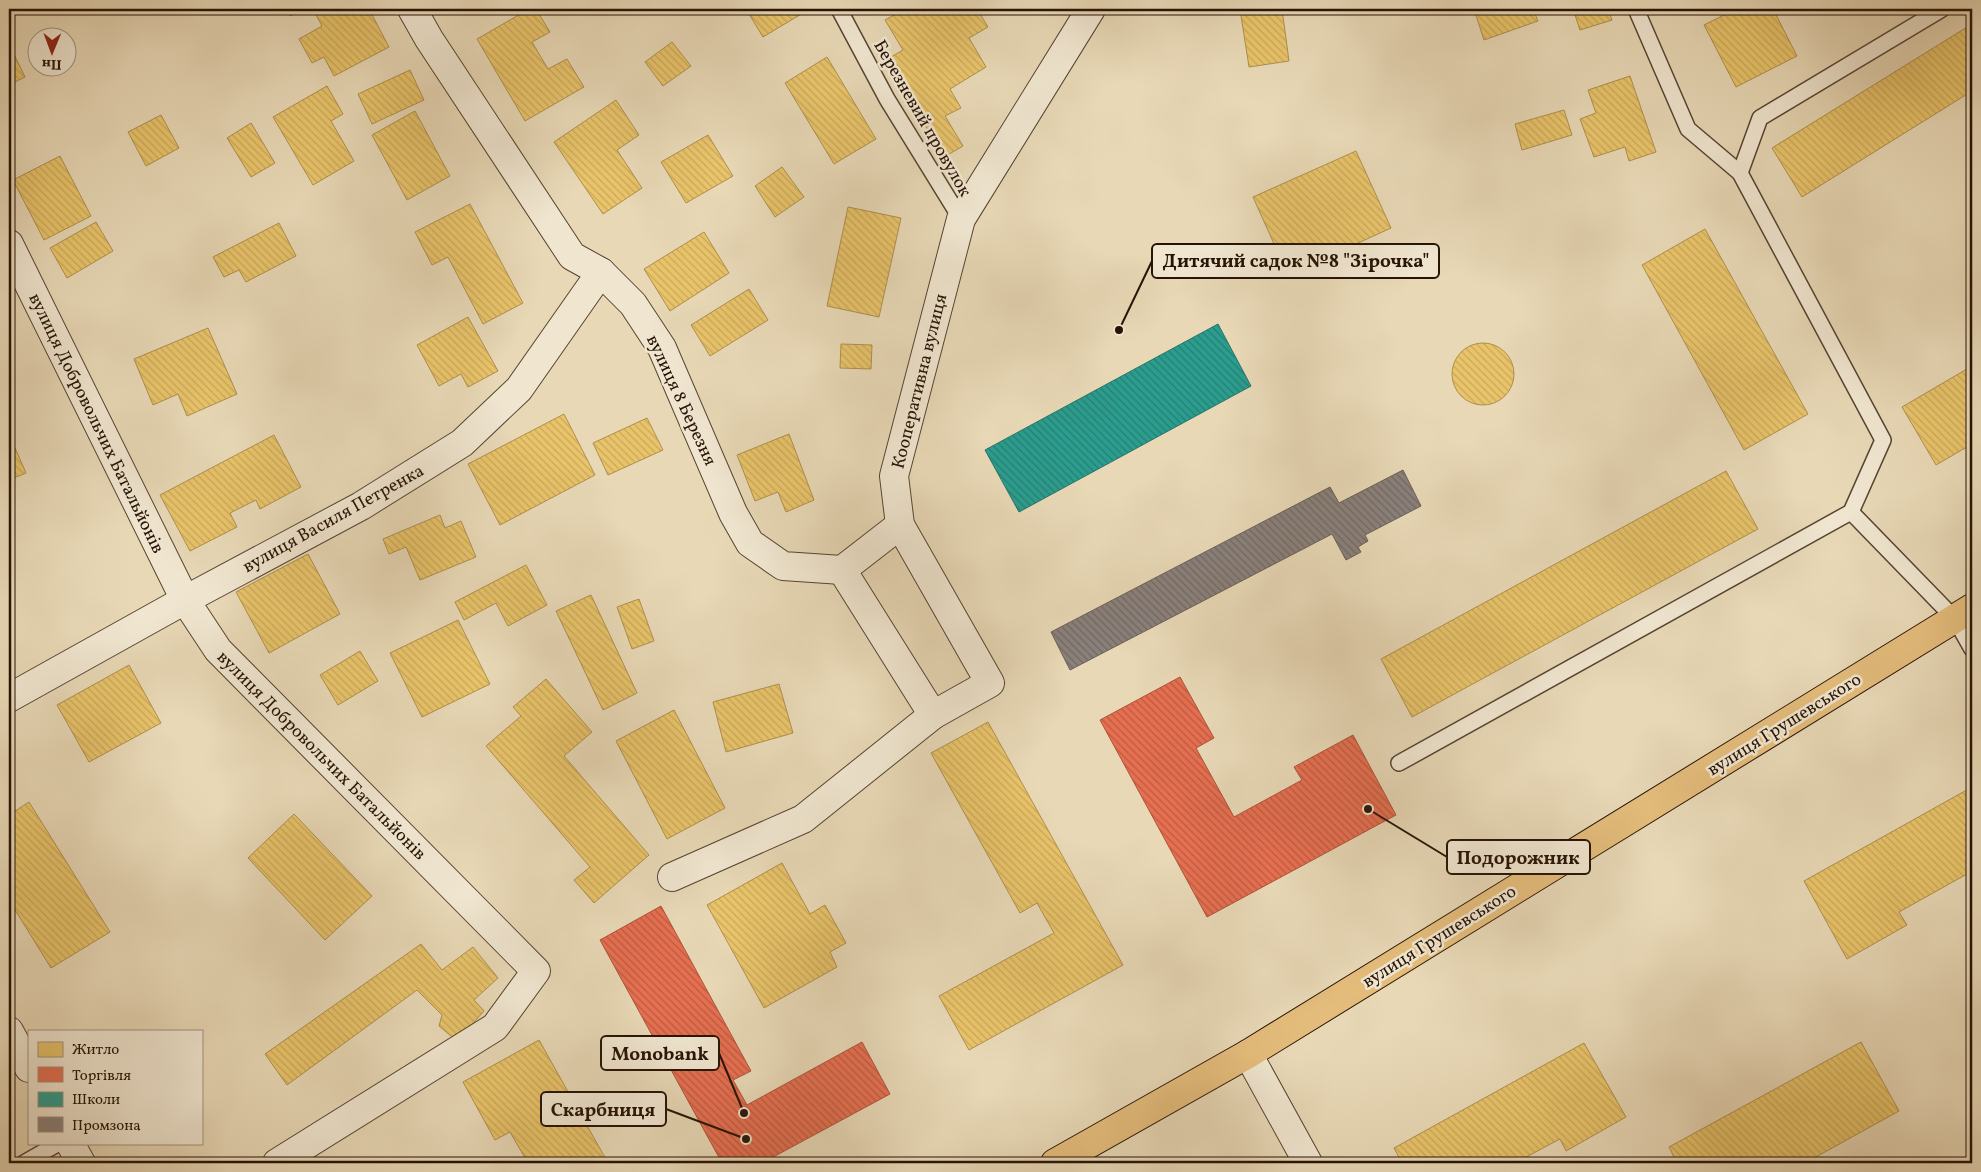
<svg xmlns="http://www.w3.org/2000/svg" width="1981" height="1172" font-family="Vollkorn,serif">
	<style>
		.homes { fill: url(#homes-back-hatch); stroke: #ae8f4c }
		.shops { fill: url(#shops-back-hatch); stroke: #ad533a }
		.schools { fill: url(#schools-back-hatch); stroke: #297466 }
		.industry { fill: url(#industry-back-hatch); stroke: #6c6059 }
		.lines { fill: none; stroke-linecap: round; stroke-linejoin: round }
		.service-casing { stroke: #564432; stroke-width: 18 }
		.minor-casing { stroke: #564432; stroke-width: 30 }
		.trunk-casing { stroke: #261306; stroke-width: 30 }
		.service { stroke: #f0e6d0; stroke-width: 15 }
		.minor { stroke: #f0e6d0; stroke-width: 28 }
		.trunk { stroke: #e4bc7b; stroke-width: 28 }
		.labels { text-anchor: middle; stroke-width: 5; stroke-linejoin: round; paint-order: stroke }
		.street-label { font-size: 18px; fill: #261306; stroke: #f0e6d0 }
		.leader { fill: none; stroke: #261306; stroke-width: 2 }
		.callout-dot { fill: #261306; stroke: #f0e6d0; stroke-width: 2 }
		.callout { fill: #f0e6d0; stroke: #261306; stroke-width: 2 }
		.callout-label { font-size: 19px; text-anchor: middle; font-weight: bold; fill: #261306 }
	</style>
	<defs>
		<pattern id="homes-back-hatch" width="6" height="6" patternUnits="userSpaceOnUse" patternTransform="scale(1.25)"><rect width="6" height="6" fill="#e9c46a"/><path d="M-1 5l2 2M0 0l6 6M5-1l2 2" fill="none" stroke="#c8a85a"/></pattern>
		<pattern id="shops-back-hatch" width="6" height="6" patternUnits="userSpaceOnUse" patternTransform="scale(1.25)"><rect width="6" height="6" fill="#e76f51"/><path d="M-1 5l2 2M0 0l6 6M5-1l2 2" fill="none" stroke="#bb5a41"/></pattern>
		<pattern id="schools-back-hatch" width="6" height="6" patternUnits="userSpaceOnUse" patternTransform="scale(1.25)"><rect width="6" height="6" fill="#2a9d8f"/><path d="M-1 5l2 2M0 0l6 6M5-1l2 2" fill="none" stroke="#247f73"/></pattern>
		<pattern id="industry-back-hatch" width="6" height="6" patternUnits="userSpaceOnUse" patternTransform="scale(1.25)"><rect width="6" height="6" fill="#8a817c"/><path d="M-1 5l2 2M0 0l6 6M5-1l2 2" fill="none" stroke="#716864"/></pattern>
	</defs>
	<rect width="100%" height="100%" fill="#e8d8b6"/>
	<filter id="stains"><feTurbulence type="fractalNoise" baseFrequency=".004" numOctaves="4"/><feColorMatrix values="0 0 0 0 .2 0 0 0 0 .09 0 0 0 0 .02 0 0 0 .5 -.17"/></filter>
	<radialGradient id="worn" r=".72"><stop offset=".6" stop-color="#630" stop-opacity="0"/><stop offset="1" stop-color="#630" stop-opacity=".3"/></radialGradient>
	<g class="homes">
		<path d="M195,9H207L198,13Z"/>
		<path d="M286,9H305L290,16Z"/>
		<path d="M313,9H369L389,47L334,76L324,57L312,63L299,39L322,26Z"/>
		<path d="M529,9H536L550,32L532,42L548,69L567,59L584,87L525,121L477,39Z"/>
		<path d="M746,9H807L808,10L763,37Z"/>
		<path d="M905,9H977L988,27L969,38L986,67L950,89L961,108L945,116L963,146L944,157L886,60L903,50L885,20Z"/>
		<path d="M1240,9H1282L1289,61L1249,67Z"/>
		<path d="M1474,9H1533L1538,21L1484,40Z"/>
		<path d="M1573,9H1608L1612,20L1580,30Z"/>
		<path d="M1736,9H1773L1797,56L1736,87L1704,25Z"/>
		<path d="M1972,24V91L1802,197L1772,148Z"/>
		<path d="M672,42L691,66L663,86L645,62Z"/>
		<path d="M9,44L25,77L9,85Z"/>
		<path d="M827,57L876,139L834,164L785,83Z"/>
		<path d="M410,70L424,100L372,124L358,94Z"/>
		<path d="M1630,76L1656,152L1629,161L1625,147L1594,157L1580,119L1596,113L1588,90Z"/>
		<path d="M327,86L343,114L331,121L354,161L313,185L273,117Z"/>
		<path d="M616,100L639,135L617,150L642,188L603,214L554,142Z"/>
		<path d="M1564,110L1572,135L1522,150L1515,124Z"/>
		<path d="M415,111L450,176L407,200L372,135Z"/>
		<path d="M161,115L179,148L146,166L128,132Z"/>
		<path d="M251,123L275,163L251,177L227,138Z"/>
		<path d="M708,135L733,176L686,203L661,162Z"/>
		<path d="M1356,151L1391,228L1288,275L1253,197Z"/>
		<path d="M60,156L91,216L44,240L13,180Z"/>
		<path d="M782,167L804,197L775,217L755,186Z"/>
		<path d="M470,204L523,303L483,324L448,257L432,265L415,232Z"/>
		<path d="M848,207L901,218L879,317L827,306Z"/>
		<path d="M96,222L113,251L67,278L50,248Z"/>
		<path d="M279,223L296,256L246,282L239,270L224,277L213,257Z"/>
		<path d="M1705,229L1808,414L1744,450L1642,265Z"/>
		<path d="M704,232L729,273L670,311L644,269Z"/>
		<path d="M749,289L768,320L710,356L691,325Z"/>
		<path d="M468,317L498,371L468,387L461,374L439,386L417,345Z"/>
		<path d="M208,328L237,394L187,416L178,394L153,405L134,359Z"/>
		<circle cx="1483" cy="374" r="31"/>
		<path d="M841,344L872,345L871,369L840,368Z"/>
		<path d="M1972,366V444L1936,465L1902,407Z"/>
		<path d="M564,414L595,475L500,525L468,464Z"/>
		<path d="M647,418L663,450L608,475L593,443Z"/>
		<path d="M9,434L26,473L9,480Z"/>
		<path d="M789,434L814,500L786,512L778,492L755,501L737,455Z"/>
		<path d="M274,435L301,487L260,509L256,500L230,513L237,527L190,551L160,495Z"/>
		<path d="M1726,471L1758,529L1412,717L1381,659Z"/>
		<path d="M440,515L445,528L461,521L476,557L420,580L406,547L389,554L383,539Z"/>
		<path d="M308,554L340,614L269,653L236,592Z"/>
		<path d="M526,565L547,605L508,626L496,603L464,620L455,602Z"/>
		<path d="M591,595L637,693L603,710L556,611Z"/>
		<path d="M639,599L654,641L632,649L617,607Z"/>
		<path d="M458,620L490,684L422,717L390,653Z"/>
		<path d="M360,651L378,681L338,705L320,675Z"/>
		<path d="M129,665L161,723L89,762L57,705Z"/>
		<path d="M546,679L592,732L564,756L649,855L594,903L574,880L590,867L486,746L521,716L513,707Z"/>
		<path d="M779,684L793,733L726,752L713,702Z"/>
		<path d="M674,710L725,808L667,839L616,741Z"/>
		<path d="M988,722L1123,965L969,1050L939,996L1054,933L1037,903L1020,913L931,753Z"/>
		<path d="M1972,787V884L1967,874L1899,912L1907,925L1847,959L1804,881Z"/>
		<path d="M29,802L110,932L51,968L9,900V815Z"/>
		<path d="M294,814L372,896L325,940L248,858Z"/>
		<path d="M782,863L810,914L825,905L846,943L830,952L837,967L764,1008L707,905Z"/>
		<path d="M421,944L442,970L473,947L498,978L474,1000L484,1011L457,1041L439,1026L442,1015L417,990L287,1085L265,1054Z"/>
		<path d="M539,1040L608,1163H528L510,1132L495,1140L463,1082Z"/>
		<path d="M1861,1042L1899,1111L1805,1163H1677L1669,1147Z"/>
		<path d="M1584,1043L1626,1117L1566,1151L1560,1139L1515,1163H1402L1394,1148Z"/>
	</g>
	<g class="shops">
		<path d="M1180,677L1214,738L1196,748L1234,817L1302,780L1294,767L1353,735L1396,815L1207,917L1100,720Z"/>
		<path d="M661,906L751,1071L733,1080L747,1105L862,1042L890,1094L762,1163H722L600,940Z"/>
	</g>
	<path class="schools" d="M1218,324L1251,386L1019,512L985,450Z"/>
	<path class="industry" d="M1403,470L1421,506L1365,535L1368,541L1358,547L1361,552L1346,560L1332,534L1070,670L1051,632L1330,487L1339,503Z"/>
	<g class="lines">
		<g class="service-casing">
			<g id="service">
				<path d="M839,9L887,99L961,219"/>
				<path d="M1740,173L1760,118L1942,9"/>
				<path d="M1851,512L1955,619L1972,649"/>
				<path d="M1399,763L1851,512L1883,440L1740,173L1688,129L1636,9"/>
				<path d="M24,1163L59,1143"/>
			</g>
		</g>
		<g class="minor-casing">
			<g id="minor">
				<path d="M412,9L429,39L572,256L601,272L633,304L662,348L733,513L750,543L783,566L842,570L900,525"/>
				<path d="M9,244L185,600L218,650L536,971L495,1027L277,1163"/>
				<path d="M842,570L933,715L990,683L900,525L894,476L961,219L1091,9"/>
				<path d="M9,698L185,600L361,506L462,443L519,389L601,272"/>
				<path d="M672,877L803,819L933,715"/>
				<path d="M9,1031L29,1068"/>
				<path d="M1248,1054L1308,1163"/>
				<path d="M70,1143L81,1163"/>
			</g>
		</g>
		<g class="trunk-casing">
			<path id="trunk" d="M1055,1163L1248,1054L1972,608"/>
		</g>
		<use href="#service" class="service"/>
		<use href="#minor" class="minor"/>
		<use href="#trunk" class="trunk"/>
	</g>
	<g class="labels">
		<g class="street-label">
			<text transform="translate(923 118) rotate(60)" y="6">Березневий провулок</text>
			<text transform="translate(919 381) rotate(-76)" y="6">Кооперативна вулиця</text>
			<text transform="translate(682 400) rotate(65)" y="6">вулиця 8 Березня</text>
			<text transform="translate(97 423) rotate(64)" y="6">вулиця Добровольчих Батальйонів</text>
			<text transform="translate(333 518) rotate(-29)" y="6">вулиця Василя Петренка</text>
			<text transform="translate(1784 724) rotate(-32)" y="6">вулиця Грушевського</text>
			<text transform="translate(322 755) rotate(45)" y="6">вулиця Добровольчих Батальйонів</text>
			<text transform="translate(1439 936) rotate(-32)" y="6">вулиця Грушевського</text>
		</g>
	</g>
	<path class="leader" d="M1119 330L1152 261M1368 809L1447 857M744 1113L719 1053M746 1139L666 1109"/>
	<g class="callout-dot">
		<circle cx="1119" cy="330" r="5"/>
		<circle cx="1368" cy="809" r="5"/>
		<circle cx="744" cy="1113" r="5"/>
		<circle cx="746" cy="1139" r="5"/>
	</g>
	<g class="callout">
		<rect x="1152" y="244" width="287" height="34" rx="5"/>
		<rect x="1447" y="840" width="143" height="34" rx="5"/>
		<rect x="601" y="1036" width="118" height="34" rx="5"/>
		<rect x="541" y="1092" width="125" height="34" rx="5"/>
	</g>
	<g class="callout-label">
		<text x="1296" y="267">Дитячий садок №8 "Зірочка"</text>
		<text x="1518" y="864">Подорожник</text>
		<text x="660" y="1060">Monobank</text>
		<text x="603" y="1116">Скарбниця</text>
	</g>
	<rect width="1981" height="1172" fill="none" stroke="#e8d8b6" stroke-width="30"/>
	<rect x="10" y="10" width="1961" height="1152" fill="none" stroke="#261306" stroke-width="2.5"/>
	<rect x="15" y="15" width="1951" height="1142" fill="none" stroke="#261306"/>
	<rect x="28" y="1030" width="175" height="115" fill="#f0e6d0" stroke="#9f927f"/>
	<rect x="38" y="1042" width="25" height="15" fill="#e9c46a" stroke="#9f927f"/>
	<text x="72" y="1054" font-size="15" fill="#261306">Житло</text>
	<rect x="38" y="1067" width="25" height="15" fill="#e76f51" stroke="#9f927f"/>
	<text x="72" y="1080" font-size="15" fill="#261306">Торгівля</text>
	<rect x="38" y="1092" width="25" height="15" fill="#2a9d8f" stroke="#9f927f"/>
	<text x="72" y="1104" font-size="15" fill="#261306">Школи</text>
	<rect x="38" y="1117" width="25" height="15" fill="#8a817c" stroke="#9f927f"/>
	<text x="72" y="1130" font-size="15" fill="#261306">Промзона</text>
	<g transform="translate(52 52) rotate(181)"><circle r="24" fill="#f0e6d0" stroke="#9f927f"/>
	<path d="M0-4L9 19L0 12L-9 19Z" fill="#8f2418"/>
	<text y="-8" font-size="14" font-weight="bold" text-anchor="middle" fill="#261306">Пн</text>
	</g>
	<rect width="100%" height="100%" filter="url(#stains)"/>
	<rect width="100%" height="100%" fill="url(#worn)"/>
</svg>
